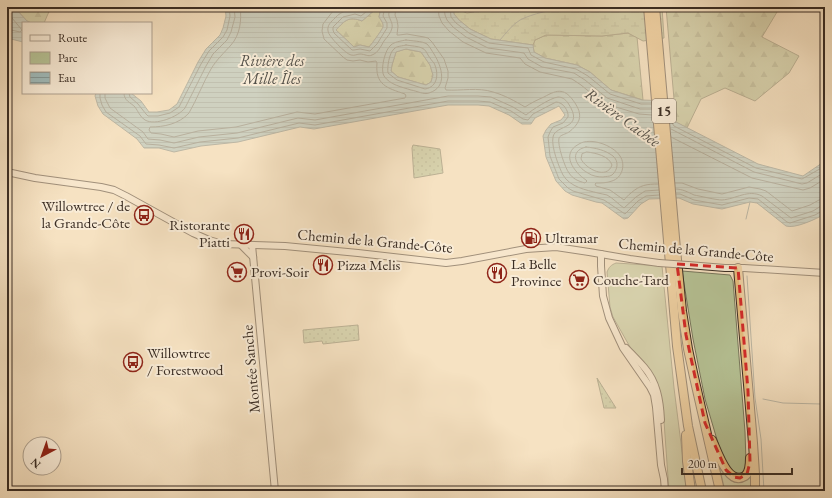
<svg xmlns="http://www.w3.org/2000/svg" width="832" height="498" font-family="'EB Garamond',serif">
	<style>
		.green { fill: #b7c497; stroke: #78785e }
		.forest { fill: url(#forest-firs); stroke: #78785e }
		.wetland { fill: url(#wetland-marsh); stroke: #78785e }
		.park { fill: url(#park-dots); stroke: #78785e }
		.water { fill: url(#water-rules); stroke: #77837f; fill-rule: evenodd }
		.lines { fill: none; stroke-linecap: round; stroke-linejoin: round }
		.shore { stroke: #6d7470; stroke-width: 1 }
		.stream { stroke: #77837f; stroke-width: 1 }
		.secondary-casing { stroke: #3a2d24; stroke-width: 8 }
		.highway-casing { stroke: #3a2d24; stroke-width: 10 }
		.secondary { stroke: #f9ecd7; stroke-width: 6 }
		.highway { stroke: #ebc181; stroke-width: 8 }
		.secondary-bridge-casing { stroke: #3a2d24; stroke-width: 8; stroke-linecap: butt }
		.secondary-bridge { stroke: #f9ecd7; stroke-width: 6 }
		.marked { fill: none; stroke: #d62828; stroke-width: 3; stroke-dasharray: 8 5; stroke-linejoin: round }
		.labels { text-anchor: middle; stroke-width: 4; stroke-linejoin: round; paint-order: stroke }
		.shield { fill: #f9ecd7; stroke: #73665a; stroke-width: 1 }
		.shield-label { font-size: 14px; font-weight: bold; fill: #3a2d24 }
		.poi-label { font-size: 15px; fill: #3a2d24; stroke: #f9ecd7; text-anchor: start }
		.street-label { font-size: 15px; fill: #3a2d24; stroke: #f9ecd7 }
		.water-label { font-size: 16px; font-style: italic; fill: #54514a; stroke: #f9ecd7 }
	</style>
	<defs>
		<pattern id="forest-firs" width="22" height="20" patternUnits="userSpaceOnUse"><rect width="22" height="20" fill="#b7c497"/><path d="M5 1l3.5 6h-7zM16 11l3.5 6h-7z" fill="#96a07b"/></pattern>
		<pattern id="wetland-marsh" width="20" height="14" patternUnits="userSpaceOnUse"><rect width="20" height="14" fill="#b7c497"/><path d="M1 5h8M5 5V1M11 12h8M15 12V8" fill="none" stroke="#96a07b"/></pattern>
		<pattern id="park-dots" width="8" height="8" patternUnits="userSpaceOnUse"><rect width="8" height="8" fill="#b7c497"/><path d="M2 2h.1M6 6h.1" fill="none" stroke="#96a07b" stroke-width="1.8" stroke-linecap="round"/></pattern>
		<pattern id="water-rules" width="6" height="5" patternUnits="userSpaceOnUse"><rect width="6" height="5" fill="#a0bcbc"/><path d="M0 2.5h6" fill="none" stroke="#839999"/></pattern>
	</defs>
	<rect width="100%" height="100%" fill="#f6e2c2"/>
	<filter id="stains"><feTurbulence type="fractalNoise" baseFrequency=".005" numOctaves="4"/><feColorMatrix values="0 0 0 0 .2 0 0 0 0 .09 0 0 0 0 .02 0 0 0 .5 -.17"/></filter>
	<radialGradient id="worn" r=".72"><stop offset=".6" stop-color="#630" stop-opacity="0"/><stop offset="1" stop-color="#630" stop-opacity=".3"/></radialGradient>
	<g class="green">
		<path d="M616,263L662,266L674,388L687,491H669L664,421L659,388L651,372L630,347L613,317L610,307L607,272C609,267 611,265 616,263Z"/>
		<path d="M682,271L730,275L733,281L745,432L746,462L745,470L740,475L734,473L729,469L723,457L718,443L705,399L693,339Z"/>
		<path d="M720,469H721C730,484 740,489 752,472V491H725Z"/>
	</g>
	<g class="forest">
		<path d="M14,7H51L44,23H31L27,21Z"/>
		<path d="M379,7H381L379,17C381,20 384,24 383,27C383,29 371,45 369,47L360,45L354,47L336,30C345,20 349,16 362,21L375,9Z"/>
		<path d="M666,7H678L683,10L690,7H780L762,37L799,56L789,73L755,101L725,88L701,99L687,128L676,122Z"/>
		<path d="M628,33L637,37L643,100L611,90L590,72L577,65L545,58L534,52L533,45L535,40L546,35L602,36Z"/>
		<path d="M405,49L421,52L430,65L433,75L431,82L426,85L398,77L391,71L392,65L396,52Z"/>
	</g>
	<path class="wetland" d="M474,7H662L664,38L643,41L628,33L602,36L546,35L535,40L533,45L491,39L470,29L459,20L454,14L453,8L467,13L474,12Z"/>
	<g class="park">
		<path d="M413,145L440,149L443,173L414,178L412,148Z"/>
		<path d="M358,325L359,340L323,344L322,341L304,343L303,330Z"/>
		<path d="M597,378L616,408H604Z"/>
	</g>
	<g class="water">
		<path d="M7,7H14L27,21L31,23H23V42L7,38Z"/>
		<path d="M225,7H379L375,10L362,21C349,16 345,20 336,30L354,47L360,45L369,47C371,45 382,30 383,27C384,24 381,20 379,17L381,7H447L453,8L454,14L459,20L470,29L491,39L533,45L534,52L545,58L577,65L590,72L611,90L642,100L671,101L676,122L758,164L803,176L825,161V214C816,219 795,229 786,226L757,203L750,202L722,209L693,204L679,198L649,199L641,204L628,218L624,219L602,203L596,202L572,195L565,191L556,181L546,157L543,136L546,130L551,124L561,120L565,115L559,106L535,118L531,124H522L509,115L489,106L478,105H448L314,129L300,127L238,142L201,146L174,152L159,148H144L137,139L103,114L98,106L95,96L96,93H131L141,101L149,112H157L169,110L177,104L198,62L206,49L220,35L223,28L226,16ZM406,49L421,52L430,65L433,75L431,82L426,85L398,77L391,71L392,65L396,52Z"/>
	</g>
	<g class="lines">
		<g class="shore">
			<path d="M240,7C242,20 240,35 231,45C224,53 217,59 211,69C203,83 197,99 189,113C179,124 164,127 150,127L149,130L151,133L161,134L174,137L198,131L236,127L297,112L315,114L405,98L406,96L405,94C387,88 375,85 377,63L376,61L368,62L360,60L353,61L347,60L343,57L324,39L322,31L323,24L333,11L338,7"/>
			<path d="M364,7L360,10C351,8 341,11 335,18C331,22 327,25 328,31C328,36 346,54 351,55C355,56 357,54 360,54C365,54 368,57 372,55C378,53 381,46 384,41C387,37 391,33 392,28C393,23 390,20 389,16C388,14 390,10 390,7"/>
			<path d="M372,7L361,16L355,14L343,17L333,27V30L334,33L352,50H354L360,49L370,51L377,44L387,28V23L383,16L385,7"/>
			<path d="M396,7L395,15L397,20L398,26L397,35H399L407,34L424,37L428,38L432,42L444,59L448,71V78L445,88L446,90C461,91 478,87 493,92C504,95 515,101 525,107C531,103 537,100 544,97C558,89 565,88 575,103C578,108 581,113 579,120C577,125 573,129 569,132C566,134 560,135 559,138C557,144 565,168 569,173C573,179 578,181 585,183L587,181L586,180C574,172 560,154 579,144C590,137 613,145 620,156C626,165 622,178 612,181C607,183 601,183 596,183L595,184L596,186L610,190L624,200C626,198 628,195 631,193C640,185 647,184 658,184"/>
			<path d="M438,7L439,16L442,23L449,31L463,42L486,53L520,58L525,64L540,72L572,79L581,85L602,102L606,104L639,114L652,115"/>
			<path d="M444,7L445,15L447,20L453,27L466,37L488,48L524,53L528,59L542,67L574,73L585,80L607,98L640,109H652"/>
			<path d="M450,7L451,17L456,23L469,33L489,43L528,48L531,55L544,62L576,69L588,76L610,94L641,104H651"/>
			<path d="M7,12L22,30L20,32L7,29"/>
			<path d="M406,40C412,41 422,41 427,44C430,47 432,51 434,54C442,67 448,87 429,93C424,95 417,91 411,90C402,87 390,85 384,76C380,70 385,49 391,45C394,42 401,41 406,40Z"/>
			<path d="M406,45C411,46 418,46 422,48C425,49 427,53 428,55C430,58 432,61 434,63C439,73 438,87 425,89L397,80L388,73C387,68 389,53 394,49C396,46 403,46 406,45Z"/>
			<path d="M100,93V98L102,105L106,112L140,136L146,144L159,145L174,148L200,142L238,138L299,123L315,125L448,101H478L490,102L511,111L523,119L528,120L533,114L556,102C563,102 569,111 568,117L563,123L553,127L550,132L548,137L550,156L559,179L568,188L573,191L597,198L604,200L625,214L638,201L646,196L659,195"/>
			<path d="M105,93V98L110,108L143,132L148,139L160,140L174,143L199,137L237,133L298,118L315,120L448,96H478L491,97L513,107L526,115C532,110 550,98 558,97C562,97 565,99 568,103C586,130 555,124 553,137C551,147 559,167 563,175C570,187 586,190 598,193C601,194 604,194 607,195C613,198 618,204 624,208L636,197L645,191L659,190"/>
			<path d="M124,93C124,101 130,102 135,107C138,111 140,117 145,120C155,126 178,117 185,108L206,66L213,54L227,40L231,32L235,17L234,7"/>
			<path d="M129,93L130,97L138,104L146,114L148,116H158L170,113L179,107L201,64L209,51L223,37L227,30L230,16L229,7"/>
			<path d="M669,109L672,123L674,126L756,168L802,179L825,166"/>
			<path d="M671,129L754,172L802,184L807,183L825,172"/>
			<path d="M671,137L752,178L803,190L810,188L825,179"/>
			<path d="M586,147C596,148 605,150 613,156C619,161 618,170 612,175C609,177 606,176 603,177C598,177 592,176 588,173C576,167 568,151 586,147Z"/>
			<path d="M587,152C596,153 609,156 612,165C607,180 586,169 581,159L582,154Z"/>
			<path d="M675,183H682L698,189L722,194L749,187L760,189L766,191L792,211L810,205L819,200L825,199"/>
			<path d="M676,189C682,189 688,192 694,195C700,196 716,200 722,200C736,199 748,189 762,196L791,218L813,211L821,206L825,205"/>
			<path d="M676,194H680L694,200L722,205L749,198L758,199L787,222L790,223L815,215L822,211H825"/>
		</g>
		<g class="stream">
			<path d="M500,40C506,33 512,25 520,20C531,14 555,9 567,7"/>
			<path d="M746,219L750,202"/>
			<path d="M747,276L755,398L761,439L764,491"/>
			<path d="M763,399L783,403L821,404L825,446"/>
		</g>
		<g class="secondary-casing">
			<g id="secondary">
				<path d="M7,172L35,178L101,187L114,190L126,196L193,233L209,240L223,244L285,246L358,253L446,263L462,261L526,249L556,247L589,252L630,259L659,263"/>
				<path d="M241,245L253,257"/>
				<path d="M252,245L275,491"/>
				<path d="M601,254V266L603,296L609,318L623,348L650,387L654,395L656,407L661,465L664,479L665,491"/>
				<path d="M688,265L725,268H744L825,273"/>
				<path d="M626,348C632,354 638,360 644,367C657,382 660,400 661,420"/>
			</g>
		</g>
		<g class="highway-casing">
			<g id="highway">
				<path d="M648,7L677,346L688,426L702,491"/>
				<path d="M655,7L676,249L682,311L688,349L694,377L720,491"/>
				<path d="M738,268L753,443L755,474V491"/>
				<path d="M686,435L687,461L691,491"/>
				<path d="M712,440C717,450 728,487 745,476C750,472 750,464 750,458"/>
			</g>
		</g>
		<use href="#secondary" class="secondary"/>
		<use href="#highway" class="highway"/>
		<g class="secondary-bridge-casing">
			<path id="secondary-bridge" d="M659,263L688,265"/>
		</g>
		<use href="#secondary-bridge" class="secondary-bridge"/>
	</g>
	<path d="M0 0H832V498H0ZM677,264L738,268L748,391L750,462L747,474L740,478L734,477L726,470L705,423L686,335Z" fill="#f6e2c2" fill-opacity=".55" fill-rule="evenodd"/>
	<path class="marked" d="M677,264L738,268L748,391L750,462L747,474L740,478L734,477L726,470L705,423L686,335Z"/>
	<defs>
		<g id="bus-ring" transform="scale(1)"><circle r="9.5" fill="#f9ecd7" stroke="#8f2418" stroke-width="1.5"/><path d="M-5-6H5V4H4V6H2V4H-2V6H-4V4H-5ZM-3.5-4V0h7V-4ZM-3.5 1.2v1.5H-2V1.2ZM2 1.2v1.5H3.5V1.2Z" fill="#8f2418"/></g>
		<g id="restaurant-ring" transform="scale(1)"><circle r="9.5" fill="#f9ecd7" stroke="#8f2418" stroke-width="1.5"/><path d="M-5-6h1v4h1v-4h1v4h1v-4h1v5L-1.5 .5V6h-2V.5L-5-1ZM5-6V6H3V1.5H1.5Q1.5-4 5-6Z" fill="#8f2418"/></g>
		<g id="fuel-ring" transform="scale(1)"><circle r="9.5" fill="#f9ecd7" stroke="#8f2418" stroke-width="1.5"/><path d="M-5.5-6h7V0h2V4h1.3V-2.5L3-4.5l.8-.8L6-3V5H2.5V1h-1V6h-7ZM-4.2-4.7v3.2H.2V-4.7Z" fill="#8f2418"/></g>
		<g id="supermarket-ring" transform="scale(1)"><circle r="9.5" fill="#f9ecd7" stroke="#8f2418" stroke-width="1.5"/><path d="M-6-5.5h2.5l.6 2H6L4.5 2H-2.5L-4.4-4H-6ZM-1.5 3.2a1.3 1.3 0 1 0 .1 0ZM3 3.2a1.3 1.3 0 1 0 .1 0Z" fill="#8f2418"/></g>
	</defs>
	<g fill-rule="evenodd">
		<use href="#bus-ring" x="144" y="215"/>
		<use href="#restaurant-ring" x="244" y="234"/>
		<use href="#fuel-ring" x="531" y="238"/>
		<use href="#restaurant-ring" x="323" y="265"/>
		<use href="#supermarket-ring" x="237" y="272"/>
		<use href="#restaurant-ring" x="497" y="273"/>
		<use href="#supermarket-ring" x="579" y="280"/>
		<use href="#bus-ring" x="133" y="362"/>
	</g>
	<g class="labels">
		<rect class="shield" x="652" y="99" width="24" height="24" rx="3"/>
		<g class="shield-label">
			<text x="664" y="116">15</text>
		</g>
		<g class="poi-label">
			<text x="130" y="211" text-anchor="end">Willowtree / de<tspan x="130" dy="17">la Grande-Côte</tspan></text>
			<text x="230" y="230" text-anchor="end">Ristorante<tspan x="230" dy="17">Piatti</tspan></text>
			<text x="545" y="243">Ultramar</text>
			<text x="511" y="269">La Belle<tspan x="511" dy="17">Province</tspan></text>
			<text x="337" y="270">Pizza Melis</text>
			<text x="251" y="277">Provi-Soir</text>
			<text x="593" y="285">Couche-Tard</text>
			<text x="147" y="358">Willowtree<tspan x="147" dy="17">/ Forestwood</tspan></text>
		</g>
		<g class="street-label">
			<text transform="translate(375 241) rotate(5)" y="5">Chemin de la Grande-Côte</text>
			<text transform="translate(696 250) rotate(5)" y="5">Chemin de la Grande-Côte</text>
			<text transform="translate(251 369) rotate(-95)" y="5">Montée Sanche</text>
		</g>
		<g class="water-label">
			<text x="272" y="66">Rivière des<tspan x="272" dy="18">Mille Îles</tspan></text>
			<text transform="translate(623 117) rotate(36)" y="6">Rivière Cachée</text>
		</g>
	</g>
	<rect width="832" height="498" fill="none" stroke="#f6e2c2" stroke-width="24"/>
	<rect x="8" y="8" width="816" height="482" fill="none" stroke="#3a2d24" stroke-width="2"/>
	<rect x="12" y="12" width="808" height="474" fill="none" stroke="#3a2d24"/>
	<rect x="22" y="22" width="130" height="72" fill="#f9ecd7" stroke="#ada08f"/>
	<rect x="30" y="35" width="20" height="6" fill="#f9ecd7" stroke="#ada08f"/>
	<text x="58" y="42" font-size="12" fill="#3a2d24">Route</text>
	<rect x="30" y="52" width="20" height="12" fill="#b7c497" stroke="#ada08f"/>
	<text x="58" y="62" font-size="12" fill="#3a2d24">Parc</text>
	<rect x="30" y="72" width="20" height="12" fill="url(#water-rules)" stroke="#ada08f"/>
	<text x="58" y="82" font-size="12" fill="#3a2d24">Eau</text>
	<g transform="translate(42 456) rotate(221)"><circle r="19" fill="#f9ecd7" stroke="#ada08f"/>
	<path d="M0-3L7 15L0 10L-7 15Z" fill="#8f2418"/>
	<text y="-6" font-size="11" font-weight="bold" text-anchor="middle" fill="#3a2d24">N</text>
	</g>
	<path d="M682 468v6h110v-6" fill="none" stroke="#3a2d24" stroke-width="2"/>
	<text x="688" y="468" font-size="12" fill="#3a2d24" stroke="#f9ecd7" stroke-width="3" paint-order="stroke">200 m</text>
	<rect width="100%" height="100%" filter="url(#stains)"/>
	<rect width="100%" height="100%" fill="url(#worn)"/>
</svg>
